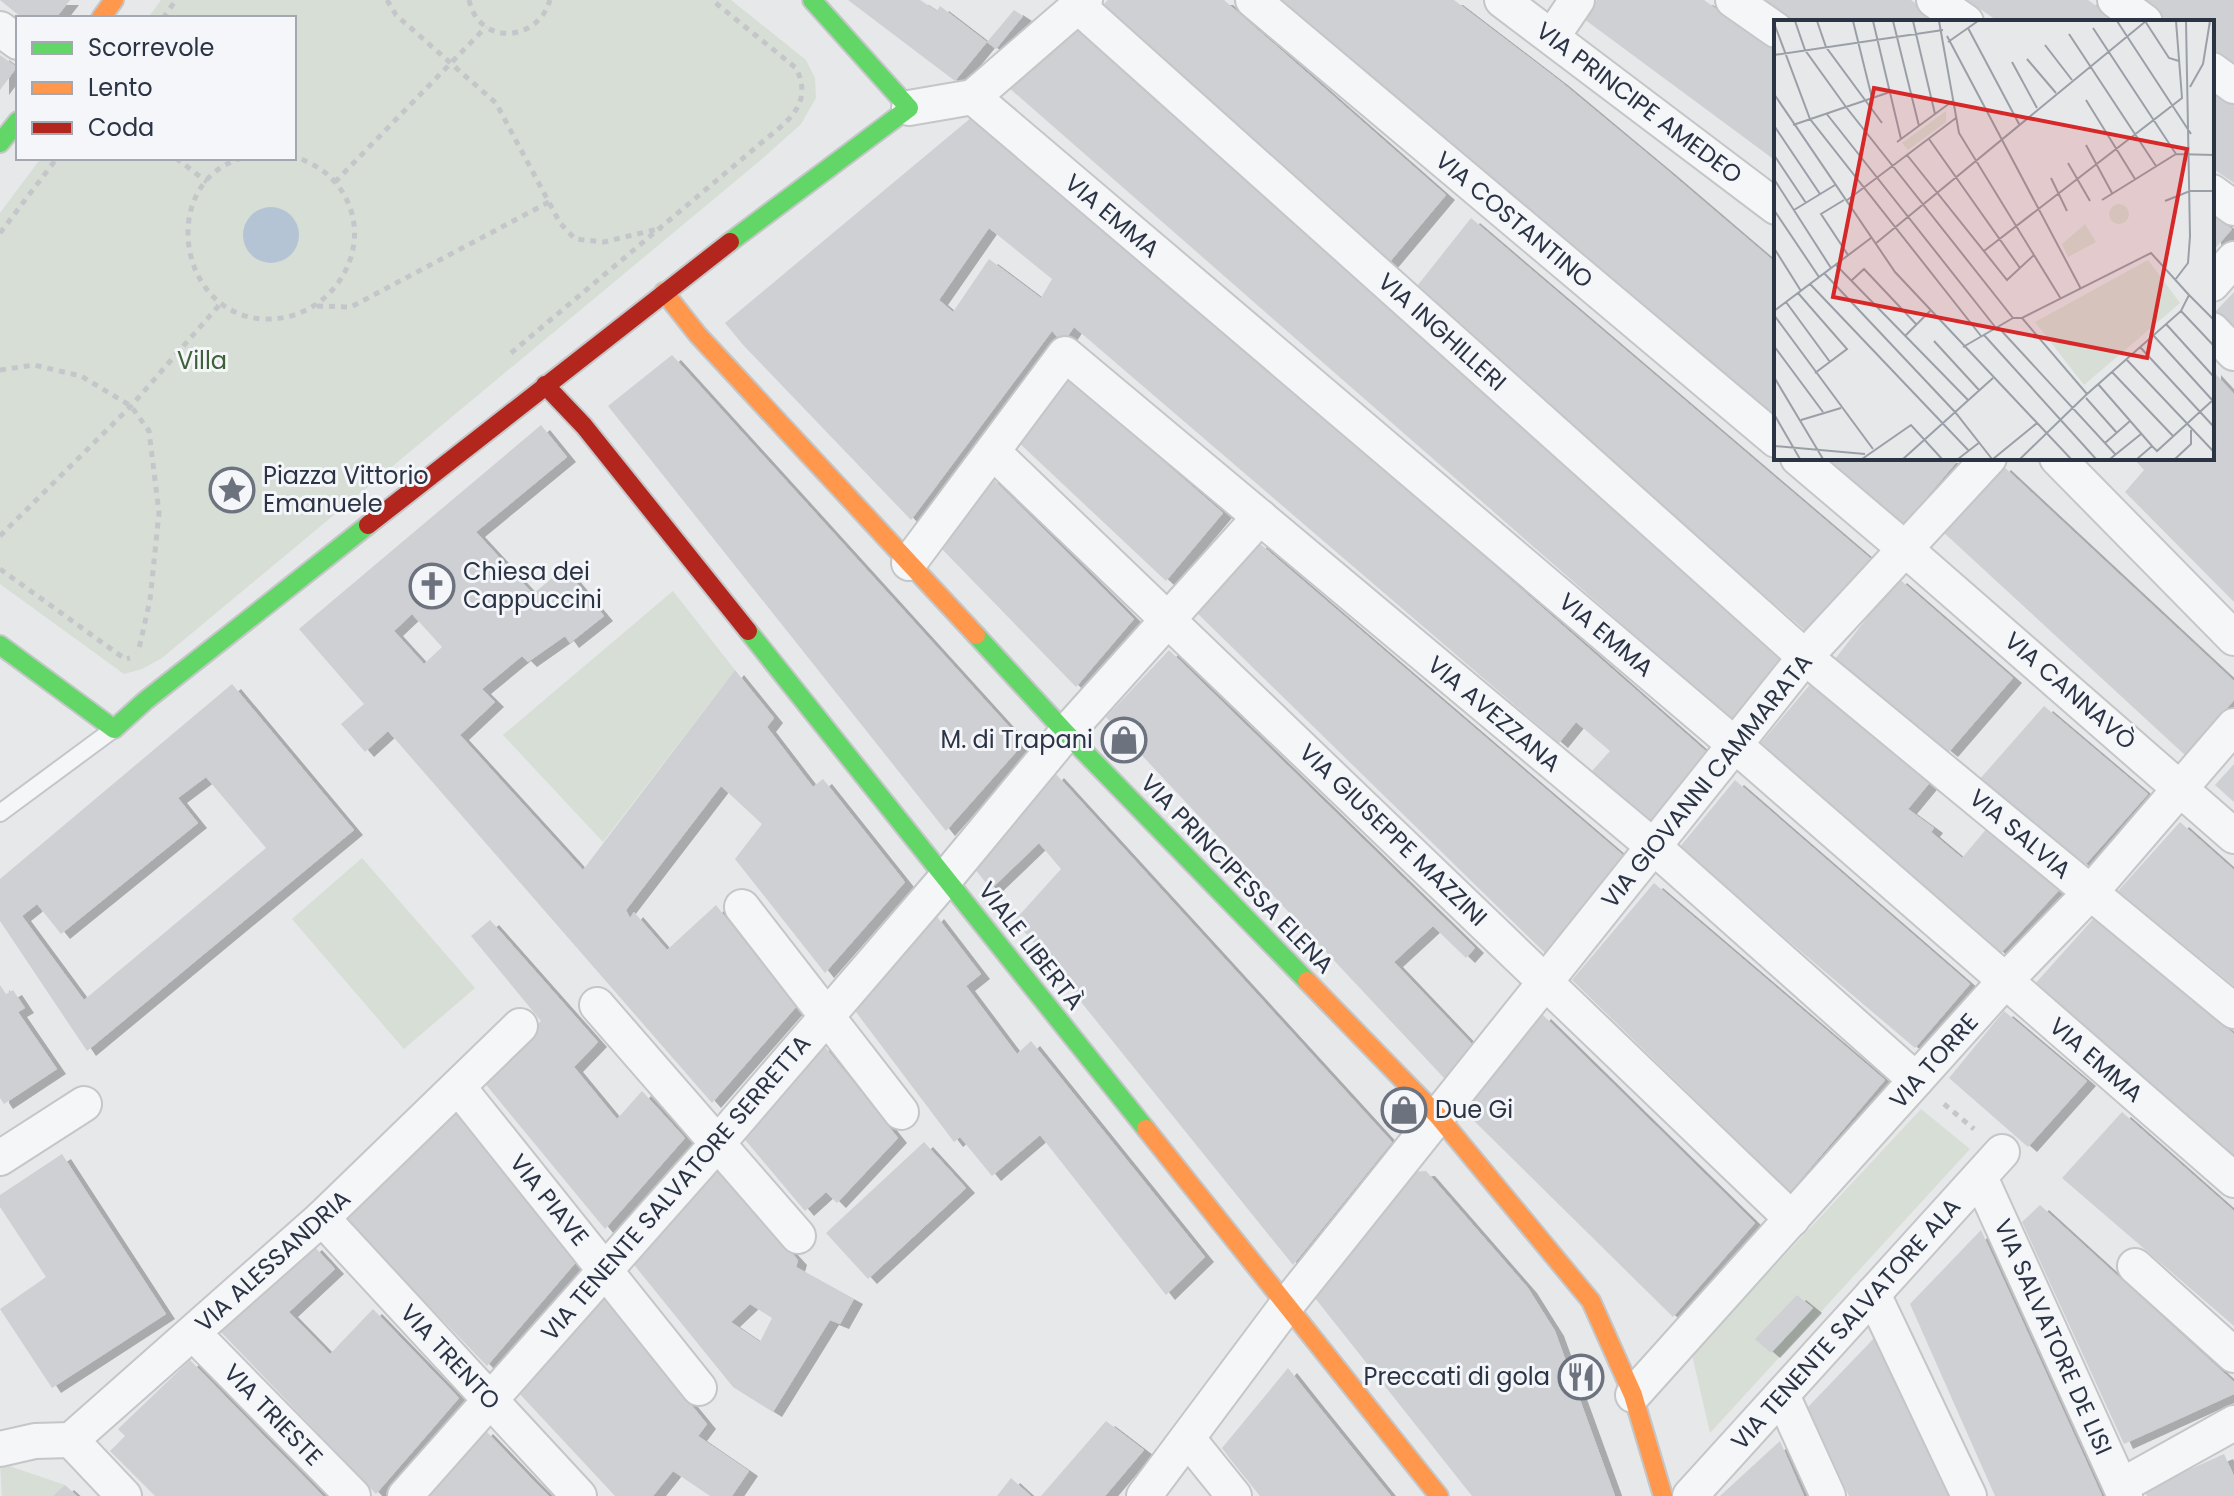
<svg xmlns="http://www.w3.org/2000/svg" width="2234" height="1496" font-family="Poppins,sans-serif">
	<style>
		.green { fill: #d6ded6 }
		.water { fill: #b4c4d5 }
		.building { fill: #ced0d3; fill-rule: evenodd; filter: url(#shadow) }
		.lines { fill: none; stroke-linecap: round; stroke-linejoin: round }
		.lane-casing { stroke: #c4c6c8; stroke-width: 20 }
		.street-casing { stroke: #c4c6c8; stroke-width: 38 }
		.fast-casing { stroke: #c4c6c8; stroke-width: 22 }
		.slow-casing { stroke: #c4c6c8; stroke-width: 22 }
		.jam-casing { stroke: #c4c6c8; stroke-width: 22 }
		.path { stroke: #c5c6ca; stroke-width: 5; stroke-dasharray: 6 6; stroke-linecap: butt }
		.lane { stroke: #f5f6f7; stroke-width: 16 }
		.street { stroke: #f5f6f7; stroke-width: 34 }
		.fast { stroke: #63d668; stroke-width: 18 }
		.slow { stroke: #ff974d; stroke-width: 18 }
		.jam { stroke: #b3261e; stroke-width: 18 }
		.labels { text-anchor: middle; stroke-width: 6; stroke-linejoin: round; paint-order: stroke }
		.street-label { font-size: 24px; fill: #2b3445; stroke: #f4f6f9 }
		.park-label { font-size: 24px; fill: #3f6138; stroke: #f4f6f9 }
		.poi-label { font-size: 24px; fill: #2b3445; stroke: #f4f6f9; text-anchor: start }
		.inset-road { fill: none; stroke: #9ba0a8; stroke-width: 2 }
		.view { fill: #d62828; fill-opacity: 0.15; stroke: #d62828; stroke-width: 4 }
		.inset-edge { fill: none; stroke: #2b3445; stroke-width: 4 }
	</style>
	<defs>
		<filter id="shadow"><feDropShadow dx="9" dy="5" stdDeviation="0" flood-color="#0004"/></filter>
	</defs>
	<rect width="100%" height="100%" fill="#e6e8ea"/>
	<g class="green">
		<path d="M161,0H731L806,60L815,78L816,98L801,124L762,159L162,658L142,669L124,674L0,584V213L41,158H294V18H148Z"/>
		<path d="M673,591L735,670L603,842L503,735Z"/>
		<path d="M362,858L475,988L404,1049L292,919Z"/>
		<path d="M1921,1109L1970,1149L1710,1433L1692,1355Z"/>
		<path d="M0,1463L65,1485L53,1496H2Z"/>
	</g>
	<circle class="water" cx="271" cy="235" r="28"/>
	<g class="building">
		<path d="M0,0H70L56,18H22Z"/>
		<path d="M848,0H920L937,11L940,6L987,42L955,81Z"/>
		<path d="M1108,0H1224L1446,195L1388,264L1102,6Z"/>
		<path d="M1274,0H1454L1560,81L1667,170L1776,263V426Z"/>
		<path d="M1597,0H1704L1776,52V161L1584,19Z"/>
		<path d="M1759,0H1911L1942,22H1790Z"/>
		<path d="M1967,0H2088L2119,22H1999Z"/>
		<path d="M2139,0H2234V67L2212,52V22H2170Z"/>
		<path d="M1014,10L1023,16L996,49L987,42Z"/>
		<path d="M1077,26L1791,658L1735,723L1007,86Z"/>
		<path d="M0,55L17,67L0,90Z"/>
		<path d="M2212,88L2234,104V183L2212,168Z"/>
		<path d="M978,112L1709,754L1652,823L1592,771L1610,751L1576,722L1559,743L1074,327L1063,343L1052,331L911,520L744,346L725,323ZM989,228L1052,279L1041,298L989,259L953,312L939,300Z"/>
		<path d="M2212,214L2232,229L2212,252Z"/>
		<path d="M1471,218L1871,559L1809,634L1414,290Z"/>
		<path d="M2234,292V340L2212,315Z"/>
		<path d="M672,355L1024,743L946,831L608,406Z"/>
		<path d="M2212,370L2234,394V602L2125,492L2144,470L2133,458H2212Z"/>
		<path d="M1065,376L1223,513L1166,581L1016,440Z"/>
		<path d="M541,425L567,457L476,532L533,594L564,568L604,616L570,643L565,636L528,662L522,656L482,689L495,702L460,735L583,870L735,670L774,718L767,727L813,787L823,779L905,882L825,973L735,859L762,824L721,786L626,910L630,918L634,912L667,950L716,905L796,1007L712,1103L388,731L365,752L341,724L364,704L299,629ZM412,614L442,647L424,664L394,631Z"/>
		<path d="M1814,458H1960L1899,530Z"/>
		<path d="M2002,465L2234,681V700L2186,756L1942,531Z"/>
		<path d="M990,476L1134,619L1076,687L939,546Z"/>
		<path d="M1258,542L1624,856L1545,953L1195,611Z"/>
		<path d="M1898,578L2013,678L1949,752L1835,659Z"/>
		<path d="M1169,650L1475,948L1466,958L1433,926L1394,962L1473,1045L1445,1079L1106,717Z"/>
		<path d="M1813,681L1932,780L1908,809L1934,828L1931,832L1962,858L1988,827L2061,888L2001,953L1760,744Z"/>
		<path d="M232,684L354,830L87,1051L0,921V879ZM206,777L266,848L84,1000L22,916L37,904L61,934L198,823L178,798Z"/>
		<path d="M2044,706L2148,794L2085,865L1979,780Z"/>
		<path d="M2234,764V802L2215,785Z"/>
		<path d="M1055,773L1392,1142L1293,1265L1015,920L1061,869L1039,843L991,889L974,868Z"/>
		<path d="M1735,780L1970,984L1915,1048L1679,848Z"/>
		<path d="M2180,822L2234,870V986L2118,891Z"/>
		<path d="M1654,883L1885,1080L1790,1192L1572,980Z"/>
		<path d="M935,914L981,974L966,986L1017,1054L1031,1041L1205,1257L1166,1295L1040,1135L992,1176L960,1137L954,1142L853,1008Z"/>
		<path d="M2094,918L2234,1034V1159L2034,985Z"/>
		<path d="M490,920L598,1042L574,1067L617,1119L642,1091L685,1138L605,1229L483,1081L541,1021L471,936Z"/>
		<path d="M0,985L6,994L13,990L25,1008L18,1012L57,1069L4,1104L0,1098Z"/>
		<path d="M2004,1011L2087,1081L2028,1147L1949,1078Z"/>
		<path d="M1542,1014L1755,1223L1673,1317L1462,1109Z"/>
		<path d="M822,1043L898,1138L837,1203L826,1192L805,1211L741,1135Z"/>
		<path d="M453,1109L577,1261L487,1366L343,1217Z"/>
		<path d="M2122,1112L2234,1211V1326L2062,1178Z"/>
		<path d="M924,1142L966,1188L868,1279L826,1233Z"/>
		<path d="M62,1154L166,1314L52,1388L0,1309L46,1277L0,1207V1195Z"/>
		<path d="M714,1168L798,1260L796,1267L854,1299L840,1324L830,1320L773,1412L733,1387L631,1261ZM750,1304L772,1318L760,1342L731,1322Z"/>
		<path d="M1426,1171L1528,1288L1555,1331L1615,1496H1472L1315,1298L1411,1172Z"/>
		<path d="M2040,1205L2234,1382V1394L2124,1444L2022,1222Z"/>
		<path d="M1981,1230L2088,1465L2102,1496H1995L1910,1304Z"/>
		<path d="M313,1245L335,1269L289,1312L330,1354L373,1309L459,1398L376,1494L220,1331Z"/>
		<path d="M1797,1295L1813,1308L1771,1353L1755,1339Z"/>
		<path d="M602,1296L707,1424L698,1436L749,1471L732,1496H710L673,1471L653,1496H615L517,1391Z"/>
		<path d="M1878,1334L1951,1496H1849L1808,1407Z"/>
		<path d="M190,1360L265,1437L323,1496H155L110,1451L125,1436L118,1429Z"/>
		<path d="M1288,1368L1315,1402L1391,1496H1260L1231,1460L1222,1448Z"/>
		<path d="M1106,1421L1144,1450L1105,1496H1041Z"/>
		<path d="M484,1429L531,1478L549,1496H426Z"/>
		<path d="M1780,1441L1804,1496H1720Z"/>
		<path d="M2224,1454L2234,1476V1496H2147L2144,1490Z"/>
		<path d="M1011,1478L1022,1488L1031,1496H997Z"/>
		<path d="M65,1485L77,1496H53Z"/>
	</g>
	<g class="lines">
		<g class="lane-casing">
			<path id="lane" d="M0,813L111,731"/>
		</g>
		<g class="street-casing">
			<g id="street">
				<path d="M1253,0L1776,440"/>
				<path d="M1502,0L1776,207"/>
				<path d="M1733,0L1776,30"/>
				<path d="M1934,0L1966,22"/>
				<path d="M2115,0L2145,22"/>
				<path d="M1078,6L1805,657L2234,1011"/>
				<path d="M0,29L18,42"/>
				<path d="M1552,37L1577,0"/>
				<path d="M2212,70L2234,86"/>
				<path d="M973,97L1735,745L2234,1180"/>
				<path d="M973,97L1085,0"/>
				<path d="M909,108L973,97"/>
				<path d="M2212,192L2234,208"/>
				<path d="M2212,284L2234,259"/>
				<path d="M2212,330L2234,353"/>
				<path d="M993,452L1792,1219"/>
				<path d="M1798,458L1904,548L2234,836"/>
				<path d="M2057,458L2234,638"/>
				<path d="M909,563L1065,354L1654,847L1916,1080"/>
				<path d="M742,907L901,1112"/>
				<path d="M597,1005L798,1236"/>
				<path d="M459,1088L699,1388"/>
				<path d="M0,1158L84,1104"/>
				<path d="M1980,1177L2125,1496"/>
				<path d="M322,1218L579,1496"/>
				<path d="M2135,1266L2234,1355"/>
				<path d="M1873,1294L1969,1496"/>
				<path d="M193,1333L353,1496"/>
				<path d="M1633,1395L2005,981L2090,893L2234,726"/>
				<path d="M1782,1395L1828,1496"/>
				<path d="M1188,1439L1234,1496"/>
				<path d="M71,1440L124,1496"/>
				<path d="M0,1449L35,1441L71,1440L322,1218L520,1026"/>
				<path d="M2121,1486L2234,1423"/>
				<path d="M405,1496L717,1144L946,878L1066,733L1260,517"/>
				<path d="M1144,1496L1286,1306L1805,657L1989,458"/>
				<path d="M1690,1496L2002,1152"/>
			</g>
		</g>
		<g class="fast-casing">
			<g id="fast">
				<path d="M0,143L18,121"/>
				<path d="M730,242L909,108L812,0"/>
				<path d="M748,631L1146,1129"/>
				<path d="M976,635L1066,733L1307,981"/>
				<path d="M0,645L114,729L145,701L368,525"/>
			</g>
		</g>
		<g class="slow-casing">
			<g id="slow">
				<path d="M101,18L114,0"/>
				<path d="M664,292L698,335L976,635"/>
				<path d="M1307,981L1438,1116L1591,1301L1633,1395L1663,1496"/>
				<path d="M1146,1129L1439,1496"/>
			</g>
		</g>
		<g class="jam-casing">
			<g id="jam">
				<path d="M545,385L584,426L748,631"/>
				<path d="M368,525L730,242"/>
			</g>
		</g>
		<g class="path">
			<path d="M387,0L396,15L496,103L560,223L575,239L604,242L662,228"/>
			<path d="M469,0C479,46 537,43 550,0"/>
			<path d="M163,18L176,0"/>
			<path d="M176,158L207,182"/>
			<path d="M242,158C158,182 177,315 264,319C336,322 383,238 335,182C324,169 309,162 294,156"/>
			<path d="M335,182L486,27"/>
			<path d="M0,233L57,158"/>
			<path d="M317,306L351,307L549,202"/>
			<path d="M511,353L754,149C781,125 816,108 796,68L712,0"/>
			<path d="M0,370L34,365L81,376L131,406L149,431L159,513L150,600L138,653"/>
			<path d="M0,536L131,406L221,303"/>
			<path d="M0,569L125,659L130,658"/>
			<path d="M1944,1104L1974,1129"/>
		</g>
		<use href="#lane" class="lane"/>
		<use href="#street" class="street"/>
		<use href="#fast" class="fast"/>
		<use href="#slow" class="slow"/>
		<use href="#jam" class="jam"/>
	</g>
	<defs>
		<g id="sight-ring" transform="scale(2.3)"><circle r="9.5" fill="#f4f6f9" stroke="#6c737f" stroke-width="1.5"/><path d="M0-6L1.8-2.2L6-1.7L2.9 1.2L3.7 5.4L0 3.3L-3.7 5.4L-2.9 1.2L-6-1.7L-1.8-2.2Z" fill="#6c737f"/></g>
		<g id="church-ring" transform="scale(2.3)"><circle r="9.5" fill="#f4f6f9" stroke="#6c737f" stroke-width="1.5"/><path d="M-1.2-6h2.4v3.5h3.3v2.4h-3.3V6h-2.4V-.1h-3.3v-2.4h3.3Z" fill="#6c737f"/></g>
		<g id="shop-ring" transform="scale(2.3)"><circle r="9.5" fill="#f4f6f9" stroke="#6c737f" stroke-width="1.5"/><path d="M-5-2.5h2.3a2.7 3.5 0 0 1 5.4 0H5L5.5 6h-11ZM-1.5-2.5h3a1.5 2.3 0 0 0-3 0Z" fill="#6c737f"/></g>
		<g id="restaurant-ring" transform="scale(2.3)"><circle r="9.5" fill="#f4f6f9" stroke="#6c737f" stroke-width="1.5"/><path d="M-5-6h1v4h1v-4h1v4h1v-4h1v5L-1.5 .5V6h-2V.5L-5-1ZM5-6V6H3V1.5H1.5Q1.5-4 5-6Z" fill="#6c737f"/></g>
	</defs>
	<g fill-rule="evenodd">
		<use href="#sight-ring" x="232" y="490"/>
		<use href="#church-ring" x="432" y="586"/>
		<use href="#shop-ring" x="1124" y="740"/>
		<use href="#shop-ring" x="1404" y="1110"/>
		<use href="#restaurant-ring" x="1581" y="1377"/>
	</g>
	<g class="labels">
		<g class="street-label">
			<text transform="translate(1639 103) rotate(37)" y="8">VIA PRINCIPE AMEDEO</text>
			<text transform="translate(1112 216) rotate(40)" y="8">VIA EMMA</text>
			<text transform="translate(1514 220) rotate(40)" y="8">VIA COSTANTINO</text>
			<text transform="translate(1442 332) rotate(42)" y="8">VIA INGHILLERI</text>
			<text transform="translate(1606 635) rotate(40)" y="8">VIA EMMA</text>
			<text transform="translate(2070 691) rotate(41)" y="8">VIA CANNAVÒ</text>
			<text transform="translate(1494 714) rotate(40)" y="8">VIA AVEZZANA</text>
			<text transform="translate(1707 781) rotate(-51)" y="8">VIA GIOVANNI CAMMARATA</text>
			<text transform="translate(2020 834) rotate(40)" y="8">VIA SALVIA</text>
			<text transform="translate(1393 835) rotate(44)" y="8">VIA GIUSEPPE MAZZINI</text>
			<text transform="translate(1237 874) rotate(46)" y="8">VIA PRINCIPESSA ELENA</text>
			<text transform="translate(1031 946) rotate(52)" y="8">VIALE LIBERTÀ</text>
			<text transform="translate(2096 1060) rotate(41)" y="8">VIA EMMA</text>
			<text transform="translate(1934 1061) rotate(-48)" y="8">VIA TORRE</text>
			<text transform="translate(676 1188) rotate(-49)" y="8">VIA TENENTE SALVATORE SERRETTA</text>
			<text transform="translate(549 1200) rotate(51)" y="8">VIA PIAVE</text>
			<text transform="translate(273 1261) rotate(-42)" y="8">VIA ALESSANDRIA</text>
			<text transform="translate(1846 1324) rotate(-48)" y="8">VIA TENENTE SALVATORE ALA</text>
			<text transform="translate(2053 1337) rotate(66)" y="8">VIA SALVATORE DE LISI</text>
			<text transform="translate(450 1357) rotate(47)" y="8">VIA TRENTO</text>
			<text transform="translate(273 1415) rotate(46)" y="8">VIA TRIESTE</text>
		</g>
		<g class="park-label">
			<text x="202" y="369">Villa</text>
		</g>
		<g class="poi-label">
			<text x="263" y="484">Piazza Vittorio<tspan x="263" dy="28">Emanuele</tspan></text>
			<text x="463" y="580">Chiesa dei<tspan x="463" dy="28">Cappuccini</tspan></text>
			<text x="1093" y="748" text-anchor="end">M. di Trapani</text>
			<text x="1435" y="1118">Due Gi</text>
			<text x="1550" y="1385" text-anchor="end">Preccati di gola</text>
		</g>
	</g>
	<g transform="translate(1774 20)">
		<rect width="440" height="440" fill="#e6e8ea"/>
		<path d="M172,91V102L134,130L128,123ZM335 194a10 10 0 1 1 20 0a10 10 0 1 1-20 0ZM311,204L322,222L294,237L288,224ZM374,240L406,283L310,365L261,302Z" fill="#d6ded6"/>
		<path class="inset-road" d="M21,1L31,30L72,87L239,298M43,1L52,27L108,103M79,1L98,78M99,1L127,119M119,1L145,106M139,1L161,94M165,1L185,113L287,279M343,1L417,114M371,1L395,38L405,41M0,3L36,99L207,316M194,8L245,104M319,8L402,134M295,14L382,146M173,16L307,269M174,22L204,1M271,25L298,60M0,35L169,10M253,39L282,73M238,42L263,88M416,67L429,44L436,1M0,74L121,252L297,439M312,80L361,159M52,93L222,308M19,105L116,72M1,107L46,174M155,119L246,248M123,122L180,80M312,125L338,173M0,135L32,183M133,135L233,260L260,235M294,143L316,181M277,158L293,191M0,159L57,248M70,180L47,194L74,235M328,180L402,134L440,135M72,181L182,98M391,181L416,171H440M0,190L45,257M20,190L61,165M101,224L372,1M0,228L27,271M210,231L408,78L402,1M62,245L194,380M50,253L181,392L218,439M401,260L414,243L416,216L412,1M77,261L90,249L142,304M36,264L195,431M24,273L73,329L41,353M415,275L440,300M12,282L56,342M0,291L97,218M407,291L440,326M0,295L99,429M239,298H248L377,233L415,275L407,291L313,374L248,298M392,304L440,357M224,307L342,435M210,315L322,439M131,316L156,291M380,316L440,382M160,321L205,370M0,326L49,392M189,327L239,298M366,327L440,407M352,339L440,432M338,352L399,416M0,357L49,439M324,364L378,426M312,378L343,413M0,394L26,439M27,400L67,388M331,423L356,401M0,426L91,434M88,439L137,405L168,439M129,439L219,358M184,439L206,422M219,439L263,403M246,439L313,374M336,439L367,414M363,439L378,426L383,431L440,379M401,439L417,424V410"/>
		<path class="view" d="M100,68L413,129L373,338L59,277Z"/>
		<rect width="440" height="440" class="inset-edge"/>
	</g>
	<rect x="16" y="16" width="280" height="144" fill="#f4f6f9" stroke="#a4a8b1" stroke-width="2"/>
	<rect x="32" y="42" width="40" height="12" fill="#63d668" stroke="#a4a8b1" stroke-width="2"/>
	<text x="88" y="56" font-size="24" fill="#2b3445">Scorrevole</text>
	<rect x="32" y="82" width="40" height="12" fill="#ff974d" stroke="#a4a8b1" stroke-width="2"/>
	<text x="88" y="96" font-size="24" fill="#2b3445">Lento</text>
	<rect x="32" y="122" width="40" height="12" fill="#b3261e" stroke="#a4a8b1" stroke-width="2"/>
	<text x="88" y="136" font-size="24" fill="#2b3445">Coda</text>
</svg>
